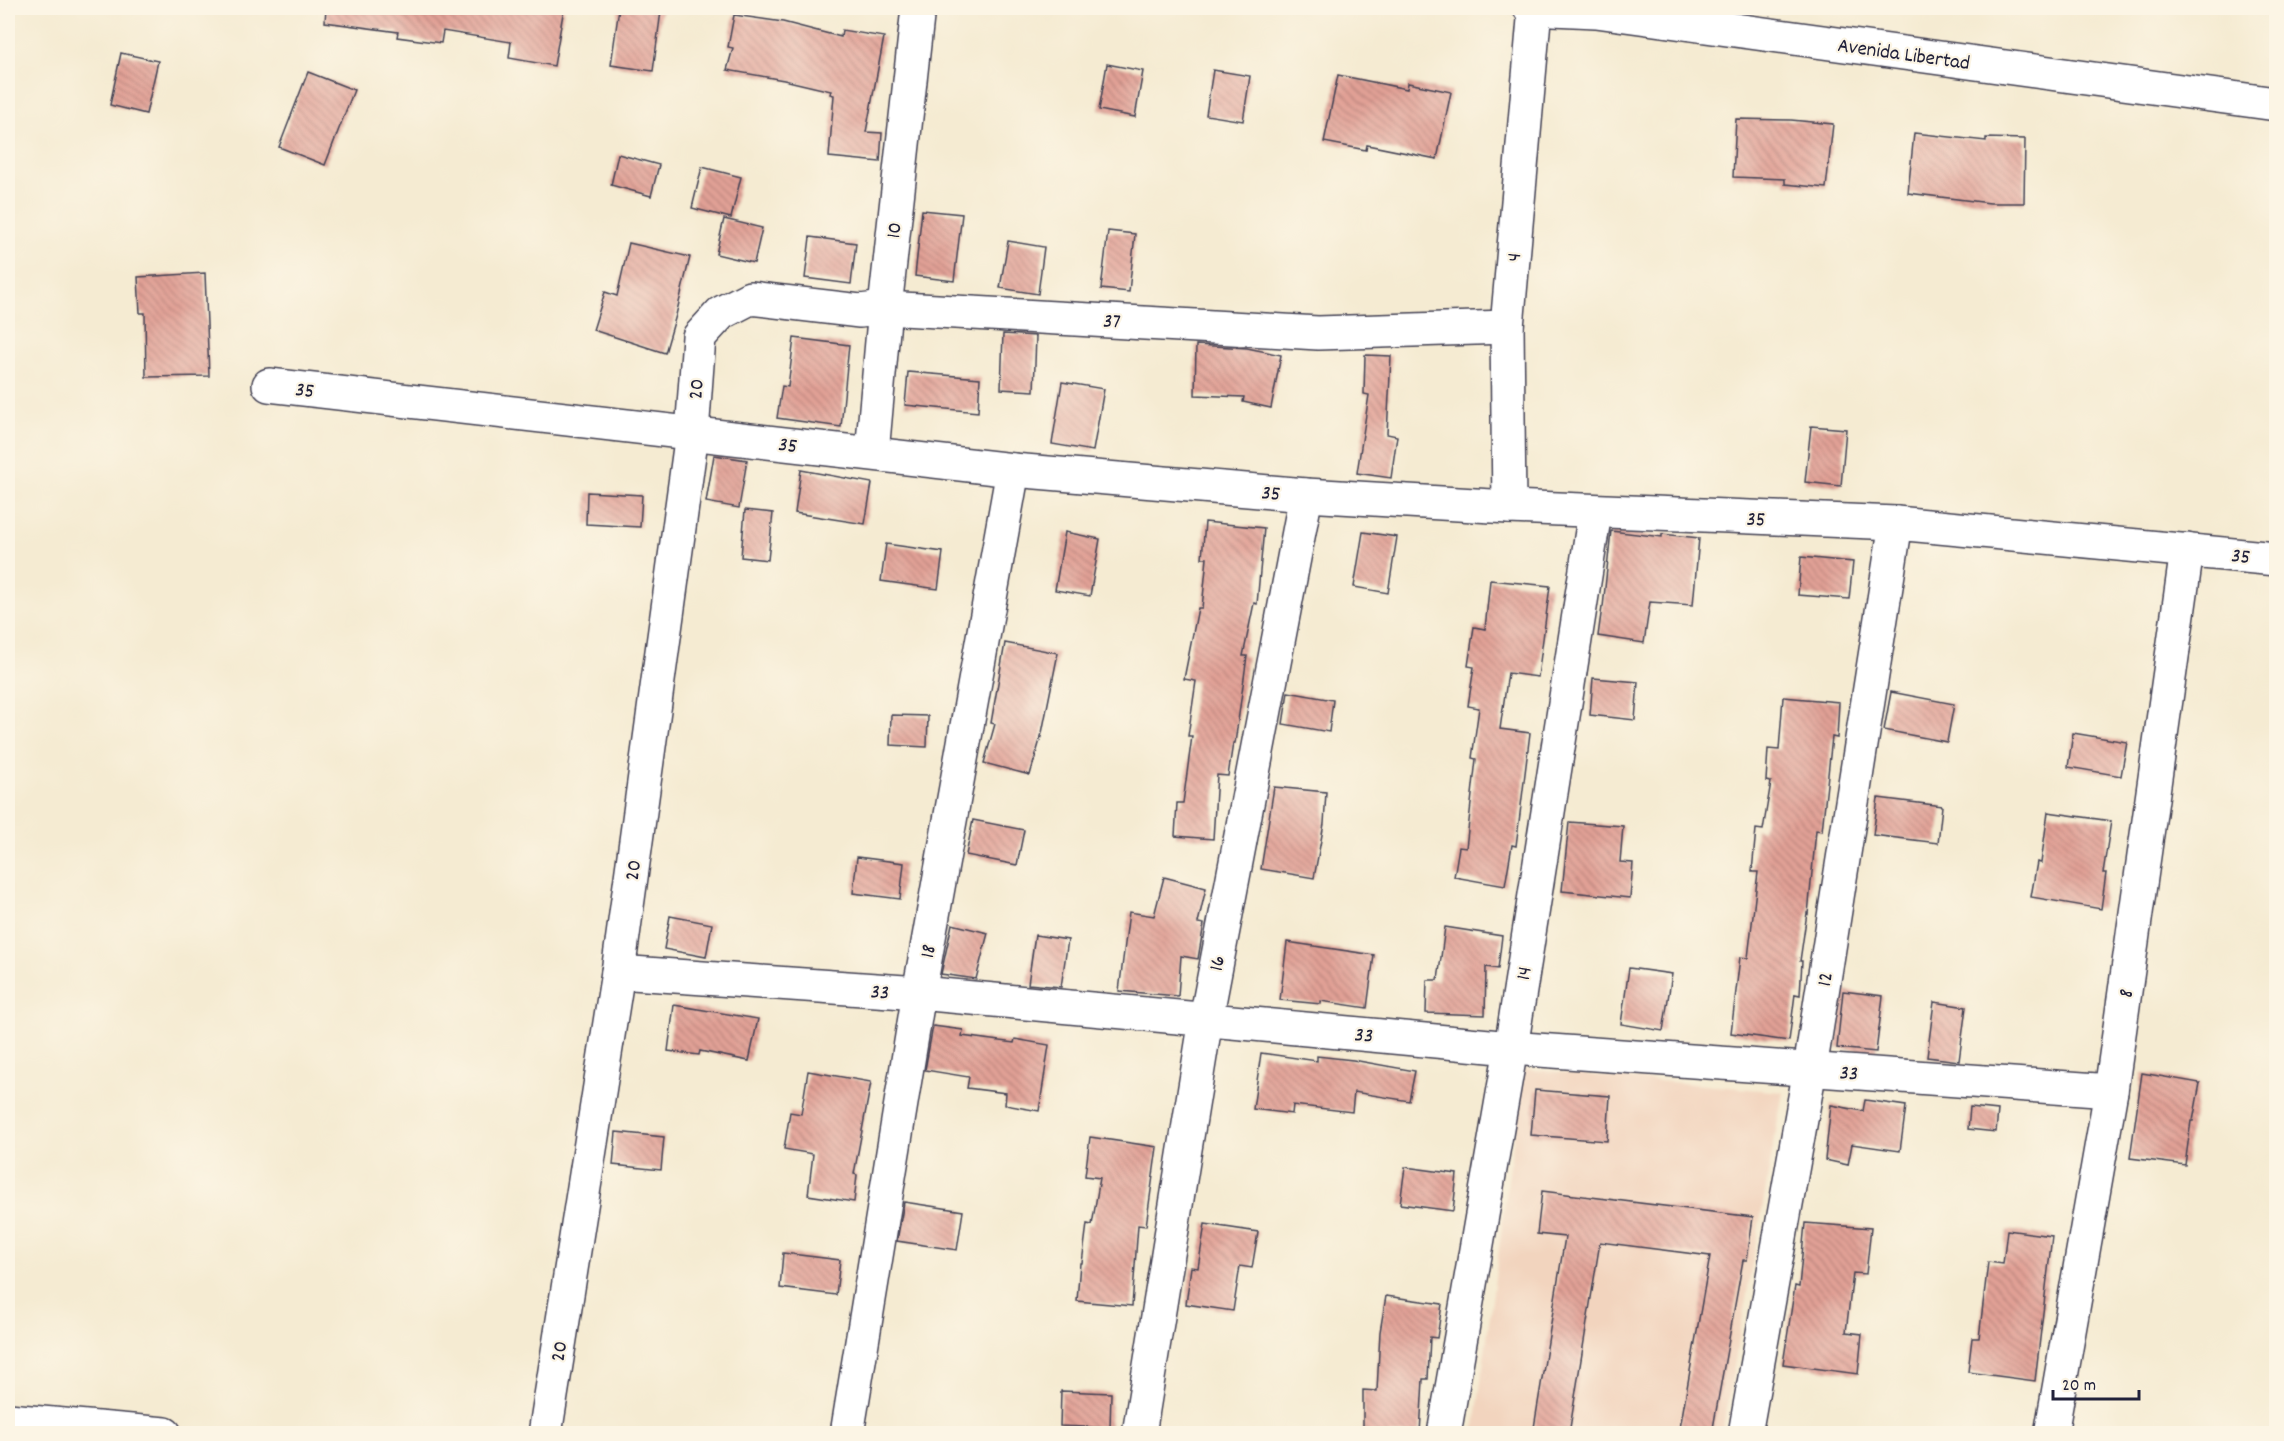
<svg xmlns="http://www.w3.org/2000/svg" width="2284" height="1441" font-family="Dekko,sans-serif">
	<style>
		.built { fill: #f2d4be }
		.building { fill: url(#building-back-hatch) }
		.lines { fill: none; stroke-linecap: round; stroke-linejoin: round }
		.street-casing { stroke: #424052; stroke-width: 36 }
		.secondary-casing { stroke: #424052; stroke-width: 36 }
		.street { stroke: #fff; stroke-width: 33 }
		.secondary { stroke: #fff; stroke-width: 33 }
		.labels { text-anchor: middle; stroke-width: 4.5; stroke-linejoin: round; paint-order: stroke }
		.street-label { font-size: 21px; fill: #22223b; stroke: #fcf5e5 }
	</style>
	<defs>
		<pattern id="building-back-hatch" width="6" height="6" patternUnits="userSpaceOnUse" patternTransform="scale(1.5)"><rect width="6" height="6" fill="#e2a196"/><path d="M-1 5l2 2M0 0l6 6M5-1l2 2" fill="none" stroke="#b7837c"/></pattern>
	</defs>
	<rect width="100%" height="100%" fill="#fcf5e5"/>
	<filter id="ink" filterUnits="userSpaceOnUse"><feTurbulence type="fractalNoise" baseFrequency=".0167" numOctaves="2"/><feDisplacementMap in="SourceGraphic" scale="12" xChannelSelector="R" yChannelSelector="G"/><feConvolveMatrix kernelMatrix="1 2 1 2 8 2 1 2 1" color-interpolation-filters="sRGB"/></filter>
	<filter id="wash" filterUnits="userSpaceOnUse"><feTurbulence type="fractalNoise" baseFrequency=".008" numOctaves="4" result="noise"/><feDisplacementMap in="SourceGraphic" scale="24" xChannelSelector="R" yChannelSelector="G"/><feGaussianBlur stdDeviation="1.35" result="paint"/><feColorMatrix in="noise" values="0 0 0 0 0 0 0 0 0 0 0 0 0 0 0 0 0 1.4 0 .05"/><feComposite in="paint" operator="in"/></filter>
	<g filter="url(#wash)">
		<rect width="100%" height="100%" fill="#f5ebd2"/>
		<path class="built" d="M1523,1069L1783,1092L1722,1433L1474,1434Z"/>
		<g id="blocks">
			<g class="building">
				<path d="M326,8H564L554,66L509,58L511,42L443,31L441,43L397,37L398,32L325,22Z"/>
				<path d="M619,8L661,11L653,71L611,65Z"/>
				<path d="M734,15L783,22L841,37L842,30L884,37L866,132L882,133L880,162L829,157L834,95L830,94L831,91L784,80L727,70L733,48L728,47Z"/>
				<path d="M121,53L158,61L146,114L110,105Z"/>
				<path d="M1107,64L1143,71L1135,117L1099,110Z"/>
				<path d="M1213,70L1250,76L1243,121L1206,115Z"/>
				<path d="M308,72L354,90L325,165L279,147Z"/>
				<path d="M1338,75L1407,89L1408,83L1451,92L1437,159L1367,145L1366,150L1324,142Z"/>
				<path d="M1736,119L1791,120L1833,124L1826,188L1785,184V179L1733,177Z"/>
				<path d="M1914,133L1986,141V138L2025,139L2024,203H1990L1908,193Z"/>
				<path d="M618,154L659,165L651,196L611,185Z"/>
				<path d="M702,167L741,177L731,218L692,208Z"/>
				<path d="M922,210L962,214L954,281L915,276Z"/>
				<path d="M724,219L762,228L754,263L716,254Z"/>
				<path d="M1108,231L1135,234L1129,292L1101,289Z"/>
				<path d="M810,237L856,243L851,284L805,278Z"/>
				<path d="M1008,241L1044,247L1038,294L1000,288Z"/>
				<path d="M629,243L690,257L676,315L665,353L593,330L605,292L617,296Z"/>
				<path d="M205,273L209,376L146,377L145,313H140L138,277Z"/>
				<path d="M1003,334L1036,336L1034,391L1001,389Z"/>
				<path d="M794,338L849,345L841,427L777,418L782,386L788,387Z"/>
				<path d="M1196,345L1247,348L1281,355L1271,408L1243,402L1244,397L1195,395Z"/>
				<path d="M1365,355L1391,356L1387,434L1397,436L1391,478L1357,473L1369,395L1364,394Z"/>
				<path d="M908,372L980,378L978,412L905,405Z"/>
				<path d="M1062,382L1104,389L1093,451L1052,444Z"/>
				<path d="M1811,426L1846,429L1841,486L1805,482Z"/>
				<path d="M714,455L747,460L739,508L706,502Z"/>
				<path d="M801,470L872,483L865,524L795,513Z"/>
				<path d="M587,492L642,495L640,527L586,524Z"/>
				<path d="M745,510L773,513L768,560L741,557Z"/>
				<path d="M1205,522L1264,528L1257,604L1254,603L1243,656H1247L1235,743H1233L1228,776L1217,775L1213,839L1175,836L1177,803H1183L1192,736H1188L1196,681L1184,679L1198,608H1202L1207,558H1202Z"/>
				<path d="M1611,531L1662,537V534L1699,538L1693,605L1650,602L1644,643L1598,636L1602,607H1603Z"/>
				<path d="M1065,532L1100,539L1090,596L1055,590Z"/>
				<path d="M1363,532L1397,537L1388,593L1354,587Z"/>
				<path d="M886,544L943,552L938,589L881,581Z"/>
				<path d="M1801,557L1853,562L1849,599L1798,595Z"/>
				<path d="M1490,580L1550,586L1538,677L1508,673L1500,729L1530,733L1516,846L1512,845L1505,886L1454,877L1459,847L1466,848L1476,759L1472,758L1479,708L1468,706L1474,667L1468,666L1474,627L1485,629Z"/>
				<path d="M1005,643L1058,653L1042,733L1030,775L984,763L995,724L991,723Z"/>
				<path d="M1593,678L1638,682L1635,720L1590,715Z"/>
				<path d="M1288,692L1333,700L1329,732L1283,724Z"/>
				<path d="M1891,692L1954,704L1947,742L1884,730Z"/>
				<path d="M1783,697L1839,702L1837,738L1832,737L1822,831L1816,830L1808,914L1807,913L1800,961H1802L1800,995L1795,994L1789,1041L1731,1033L1740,957L1748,958L1758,872H1752L1756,829L1763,830L1771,782L1766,781L1768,749L1779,750Z"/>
				<path d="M891,715L928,716L927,747L890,745Z"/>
				<path d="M2073,733L2127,742L2121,776L2068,767Z"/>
				<path d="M1274,787L1326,792L1324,824L1314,878L1261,869Z"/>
				<path d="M1878,798L1942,806L1938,843L1873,835Z"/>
				<path d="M2048,812L2111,821L2103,873H2106L2101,909L2031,897L2037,862L2041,863Z"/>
				<path d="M973,820L1024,830L1017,865L966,855Z"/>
				<path d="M1569,822L1623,826L1620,862L1633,863L1630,898L1562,891Z"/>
				<path d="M857,857L904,863L900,899L853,893Z"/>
				<path d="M1164,877L1206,888L1198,923L1204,924L1198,959L1181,956L1178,996L1119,991L1129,912L1154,916Z"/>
				<path d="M670,916L712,924L706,957L664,949Z"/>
				<path d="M952,924L988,933L976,979L941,974Z"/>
				<path d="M1445,927L1502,936L1498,969L1486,967L1485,1015L1426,1013L1427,980H1438Z"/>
				<path d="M1035,935L1068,940L1061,987L1028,984Z"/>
				<path d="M1287,942L1374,955L1367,1008L1321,1001V1004L1280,1000Z"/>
				<path d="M1629,968L1672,974L1663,1031L1621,1024Z"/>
				<path d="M1843,991L1883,996L1876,1052L1837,1048Z"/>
				<path d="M1934,1002L1966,1007L1959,1061L1927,1057Z"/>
				<path d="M674,1005L758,1019L749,1061L700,1051L699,1055L668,1051Z"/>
				<path d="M933,1026L963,1030L962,1036L1014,1043L1015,1039L1049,1045L1039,1111L1005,1105L1006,1093L967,1088L969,1077L925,1070Z"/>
				<path d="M1261,1053L1317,1061V1056L1353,1060L1415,1071L1409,1101L1354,1092L1352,1112L1293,1105L1292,1114L1253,1109Z"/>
				<path d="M808,1071L871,1082L854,1174L857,1175L854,1202L808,1195L813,1154L784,1149L790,1112L801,1114Z"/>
				<path d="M2142,1073L2200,1083L2193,1121H2191L2185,1165L2130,1158Z"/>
				<path d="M1535,1090L1610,1096L1607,1141L1531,1135Z"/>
				<path d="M1865,1100L1906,1106L1900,1151L1852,1144L1848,1165L1825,1160L1831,1105L1863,1111Z"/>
				<path d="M1970,1107L1998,1110L1996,1132L1968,1129Z"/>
				<path d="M616,1132L664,1137L661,1170L613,1165Z"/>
				<path d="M1090,1137L1157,1147L1146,1226L1138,1225L1132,1306L1077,1301L1080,1263H1082L1087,1224L1092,1225L1100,1178L1085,1176Z"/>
				<path d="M1405,1167L1457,1174L1453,1211L1400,1204Z"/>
				<path d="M1542,1191L1753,1217L1747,1260H1743L1712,1434H1679L1710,1256L1600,1242L1569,1434H1533L1565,1237L1537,1234Z"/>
				<path d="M904,1202L963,1211L957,1250L897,1241Z"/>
				<path d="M1805,1223L1871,1228L1866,1274L1853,1273L1846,1332L1862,1334L1858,1374L1783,1364L1795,1286L1799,1287Z"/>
				<path d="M1205,1224L1258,1232L1252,1268L1240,1266L1233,1311L1186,1304L1191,1267L1198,1268Z"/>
				<path d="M2007,1230L2052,1236L2035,1381L1968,1372L1972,1338H1979L1988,1262L2003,1264Z"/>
				<path d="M783,1253L840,1260L836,1295L780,1288Z"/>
				<path d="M1386,1296L1442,1304L1437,1338L1430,1337L1428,1379H1423L1420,1434H1363V1390L1377,1391L1380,1332Z"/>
				<path d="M1061,1391L1111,1393L1110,1428L1060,1426Z"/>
			</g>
		</g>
	</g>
	<g filter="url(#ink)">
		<use href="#blocks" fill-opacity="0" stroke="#424052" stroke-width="1.5"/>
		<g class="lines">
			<g class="street-casing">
				<g id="street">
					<path d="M269,385L1013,470L1306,495L1509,507L1896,523L2276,559"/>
					<path d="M872,453L885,308L918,8"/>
					<path d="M1509,507L1507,327L1535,8"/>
					<path d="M618,972L919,993L1511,1048L2111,1091"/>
					<path d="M8,1420L165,1434"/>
					<path d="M545,1434L618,972L692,433L699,337L721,313L750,298L860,311L885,308L1318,333L1507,327"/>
					<path d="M847,1434L919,993L1013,470"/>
					<path d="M1139,1434L1206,1019L1306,495"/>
					<path d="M1444,1434L1511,1048L1595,512"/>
					<path d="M1745,1434L1810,1069L1896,523"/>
					<path d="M2051,1434L2111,1091L2187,550"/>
				</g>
			</g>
			<g class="secondary-casing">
				<path id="secondary" d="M1530,8L1596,11L2276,104"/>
			</g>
			<use href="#street" class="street"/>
			<use href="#secondary" class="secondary"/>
		</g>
	</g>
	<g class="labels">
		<g class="street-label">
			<text transform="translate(1904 53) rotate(8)" y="7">Avenida Libertad</text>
			<text transform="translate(893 230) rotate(-84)" y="7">10</text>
			<text transform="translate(1513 257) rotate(-85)" y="7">4</text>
			<text transform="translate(1112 320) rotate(4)" y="7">37</text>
			<text transform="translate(305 389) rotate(6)" y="7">35</text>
			<text transform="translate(695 389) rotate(-86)" y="7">20</text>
			<text transform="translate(788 444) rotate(7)" y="7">35</text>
			<text transform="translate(1271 492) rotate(5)" y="7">35</text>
			<text transform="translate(1756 518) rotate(2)" y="7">35</text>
			<text transform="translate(2241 555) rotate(6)" y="7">35</text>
			<text transform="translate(632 870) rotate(-82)" y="7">20</text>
			<text transform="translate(927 951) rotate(-80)" y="7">18</text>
			<text transform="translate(1216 963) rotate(-79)" y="7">16</text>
			<text transform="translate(1523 973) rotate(-81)" y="7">14</text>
			<text transform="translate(1824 979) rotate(-81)" y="7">12</text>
			<text transform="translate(880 991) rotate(4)" y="7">33</text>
			<text transform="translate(2125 993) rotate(-82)" y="7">8</text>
			<text transform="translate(1364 1034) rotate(5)" y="7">33</text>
			<text transform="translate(1849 1072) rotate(4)" y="7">33</text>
			<text transform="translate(558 1351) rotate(-81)" y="7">20</text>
		</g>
	</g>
	<rect width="2284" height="1441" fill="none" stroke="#fcf5e5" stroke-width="30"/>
	<path d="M2053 1390v9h86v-9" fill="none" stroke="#22223b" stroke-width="3"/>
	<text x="2062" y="1390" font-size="18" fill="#22223b" stroke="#fcf5e5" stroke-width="4.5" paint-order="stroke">20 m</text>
</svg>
